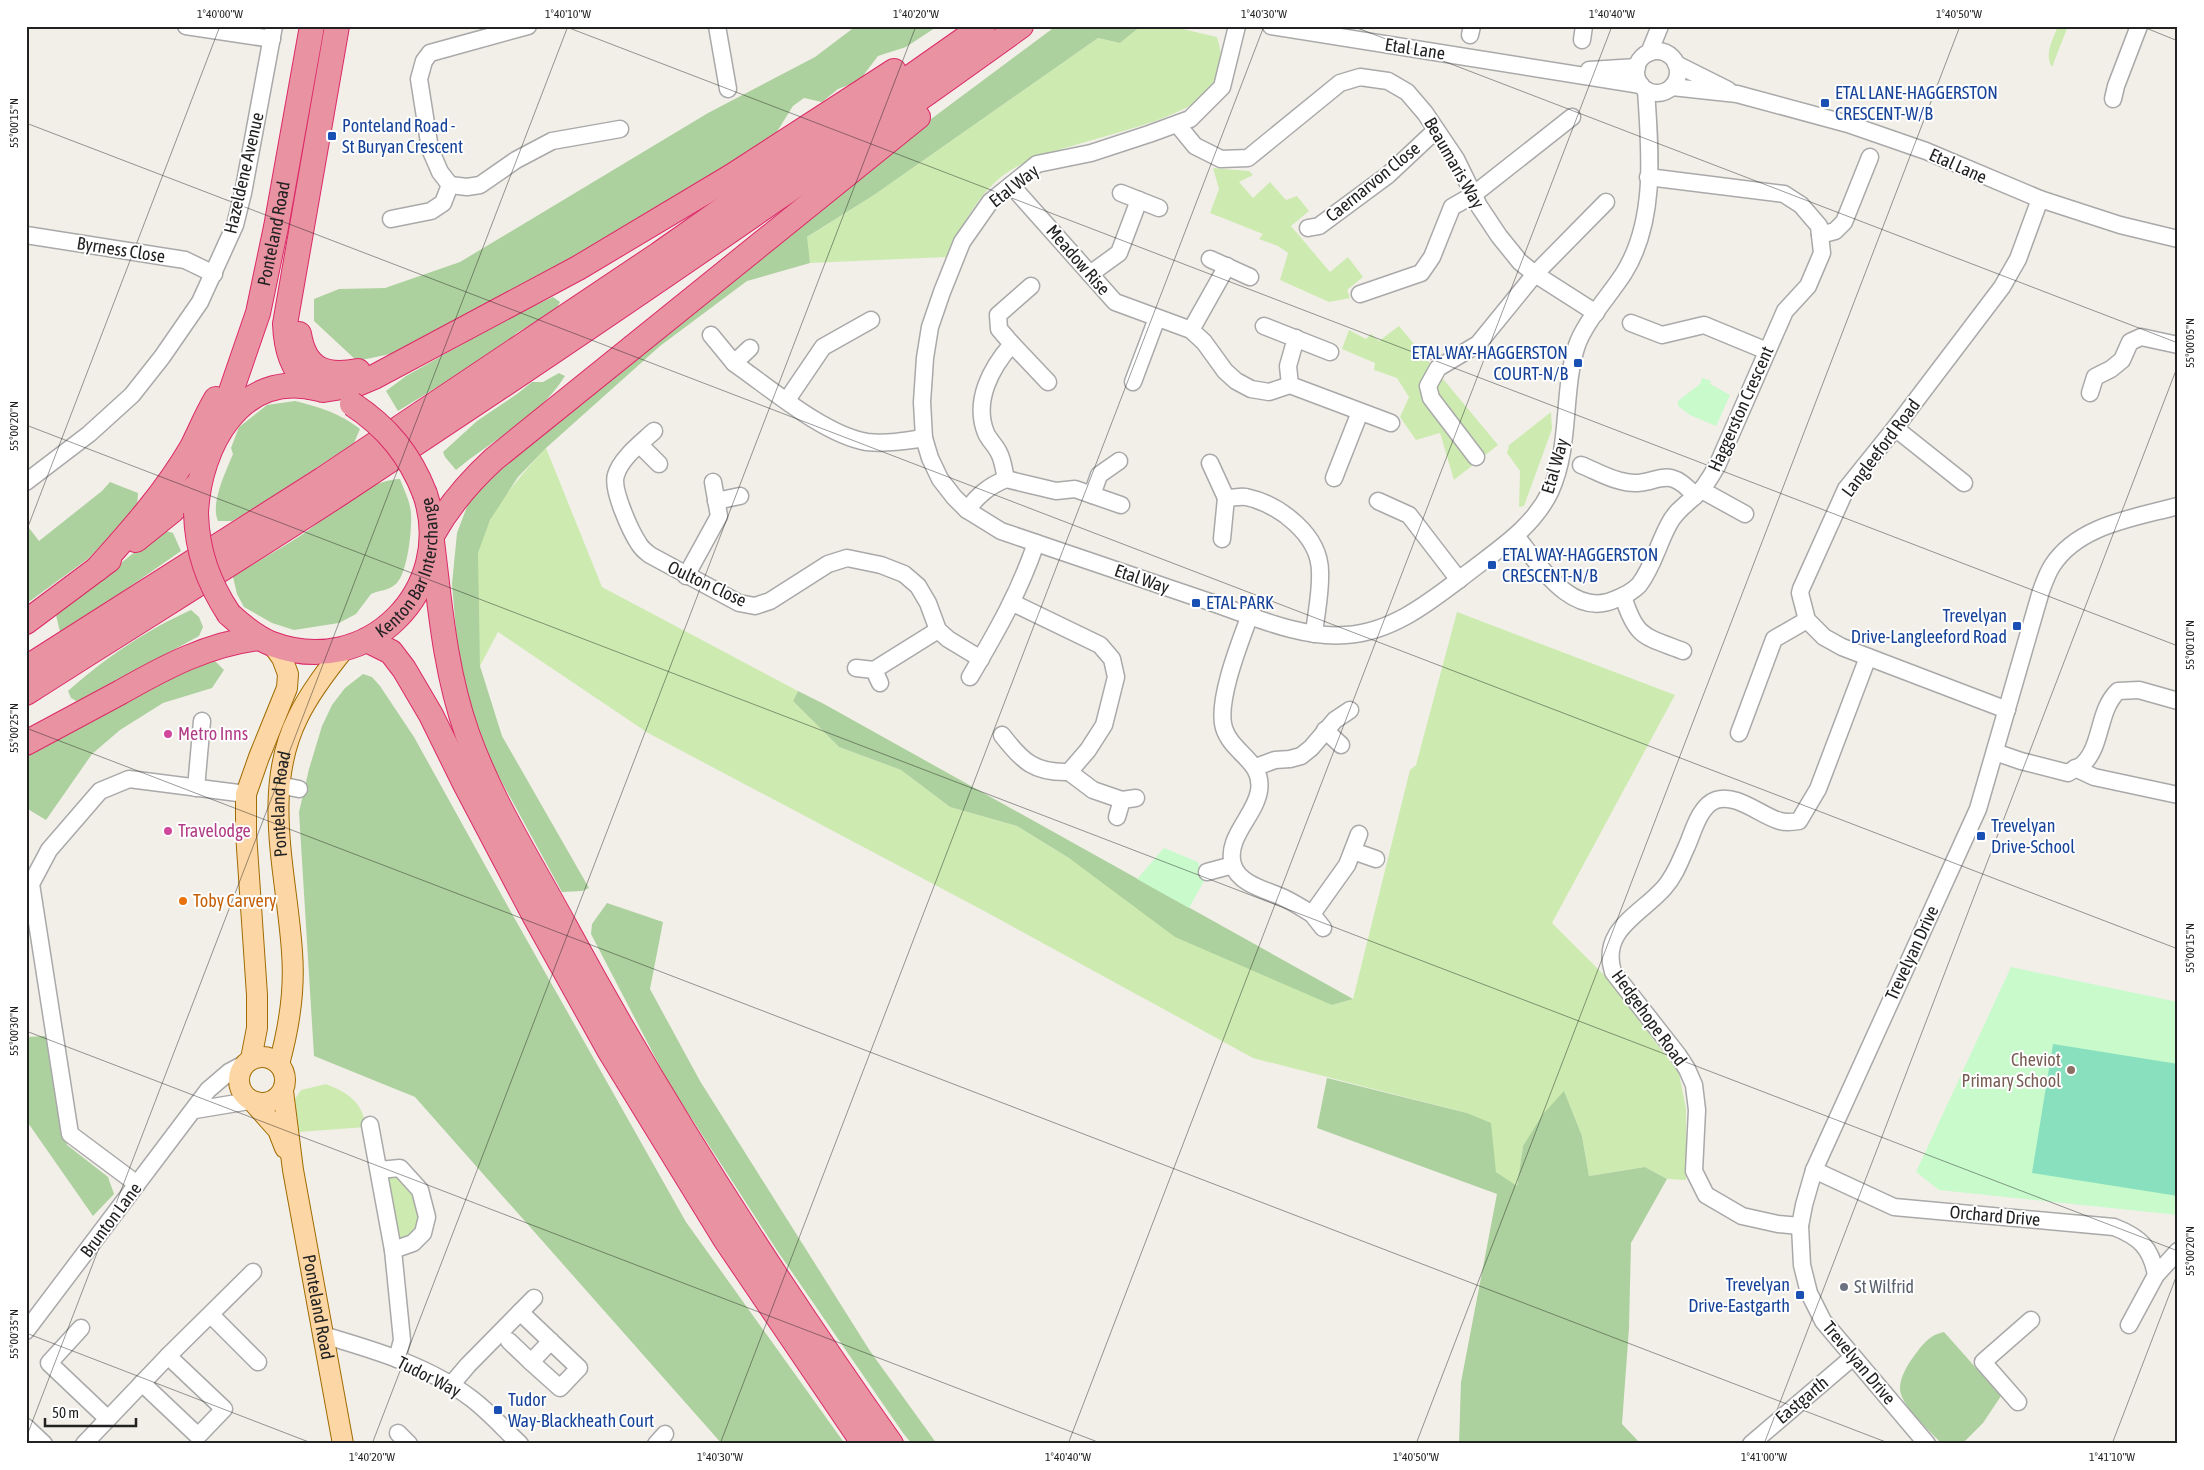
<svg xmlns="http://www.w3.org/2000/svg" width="2204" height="1470" font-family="'Asap Condensed',sans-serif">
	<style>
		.grass { fill: #cdebb0 }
		.forest { fill: #add19e }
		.park { fill: #c8facc }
		.pitch { fill: #88e0be }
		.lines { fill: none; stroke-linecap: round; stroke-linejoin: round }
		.minor-casing { stroke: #a9a9a9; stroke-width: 19 }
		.major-casing { stroke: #a06b00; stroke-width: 22 }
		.highway-casing { stroke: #dc2a67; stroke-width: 26 }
		.minor { stroke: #fff; stroke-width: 16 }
		.major { stroke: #fcd6a4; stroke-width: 20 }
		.highway { stroke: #e892a2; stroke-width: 24 }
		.highway-bridge-casing { stroke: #dc2a67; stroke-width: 26; stroke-linecap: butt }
		.highway-bridge { stroke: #e892a2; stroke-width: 24 }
		.ticks { fill: none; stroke: #222; stroke-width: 1; stroke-opacity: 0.45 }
		.transit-dot { fill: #1a4fb4; stroke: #fff; stroke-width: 2 }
		.hotel-dot { fill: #d1479c; stroke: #fff; stroke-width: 2 }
		.food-dot { fill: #e8710a; stroke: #fff; stroke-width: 2 }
		.education-dot { fill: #8d6e63; stroke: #fff; stroke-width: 2 }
		.worship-dot { fill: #6b7280; stroke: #fff; stroke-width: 2 }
		.labels { text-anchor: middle; stroke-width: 4; stroke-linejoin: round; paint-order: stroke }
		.street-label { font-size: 18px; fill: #222; stroke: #fff }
		.transit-label { font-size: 18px; fill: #164399; stroke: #fff; text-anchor: start }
		.hotel-label { font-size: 18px; fill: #b23c85; stroke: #fff; text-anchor: start }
		.food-label { font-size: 18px; fill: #c56008; stroke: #fff; text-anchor: start }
		.education-label { font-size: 18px; fill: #785e54; stroke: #fff; text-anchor: end }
		.worship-label { font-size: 18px; fill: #5b616d; stroke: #fff; text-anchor: start }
		.neatline { fill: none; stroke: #222; stroke-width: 2 }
		.ticks-label { font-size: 12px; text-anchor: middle; fill: #222 }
	</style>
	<rect width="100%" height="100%" fill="#f2efe9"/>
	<g class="grass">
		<path d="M1141,26H1170L1217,37C1222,53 1224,68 1215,84C1189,127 1058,140 1011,170C982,187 960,228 947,257L810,263L806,238L874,195L1098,38L1120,43Z"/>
		<path d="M2058,26H2068L2052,67C2044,54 2053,39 2058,26Z"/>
		<path d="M1213,168L1249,171L1253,175L1239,182L1253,198L1270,182L1286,200L1297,196L1309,211L1291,226L1330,272L1348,257L1363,277L1347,290L1350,298L1329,302L1280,280L1288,253L1278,246L1259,239L1263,234L1210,213L1219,189Z"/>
		<path d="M1399,326L1498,445L1454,480L1440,433L1416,440L1400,417L1409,397L1397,378L1374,370L1375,363L1342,349L1349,330L1366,339L1371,334L1379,341Z"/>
		<path d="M1551,412L1552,429L1524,506L1519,507L1520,471L1507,453L1509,445Z"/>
		<path d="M546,448L602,587L798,691L793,701L839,747L901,770L950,807L1017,826L1069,858L1332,1005L1353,999L1410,770L1416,765L1457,612L1675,695L1552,923L1606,977L1679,1073L1686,1109V1180L1667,1179L1645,1167L1589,1176L1582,1136L1564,1092L1523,1146L1517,1187L1496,1172L1467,1113L1253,1058L986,912L648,733L498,632L480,666C479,629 474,590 478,554C483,517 521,475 546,448Z"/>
		<path d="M326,1084C349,1093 362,1102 366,1127L299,1132L295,1099L301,1090Z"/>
		<path d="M395,1173L401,1174L414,1196L421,1229L407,1242L397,1239L387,1178Z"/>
	</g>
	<g class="forest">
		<path d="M856,26H938L906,47L878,56L859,81L838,89L822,102L804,98L793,106L773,138L588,250L395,353L357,361L314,321V299L339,289L385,288L460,262L708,113L815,57Z"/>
		<path d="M1056,26H1141L1120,43L1098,38L874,195L807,237L810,263L747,281L660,346L546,448L518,477L490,520L478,553L480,666L502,736L589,888L582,891L562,892L492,764L460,678L452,584L457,533L471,496L508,459L919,128Z"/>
		<path d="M553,297L560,302L556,310L518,332L490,355L398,411L386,391L406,376L520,312Z"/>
		<path d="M559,373L565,376C540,417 492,440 456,470L445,457L443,452L477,421L517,394L532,382H543Z"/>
		<path d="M295,401C319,407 340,413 360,429L354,443L252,510L232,521H218C210,504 226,471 233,454L231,448L239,427L267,405Z"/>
		<path d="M400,479C404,490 410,501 411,513C412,529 408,572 396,584C386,592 382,589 371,594L356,614L339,623L294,630L272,623L244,607L237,594L233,577C256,562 280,549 303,534C330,515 366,480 400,479Z"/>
		<path d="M110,482L138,493L137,507L89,558L26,604V524L39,541L102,491Z"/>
		<path d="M166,531L173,533L181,551L66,631L60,632L56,615L141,547Z"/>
		<path d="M191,610L199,617L203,627L199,636L78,702L71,698L68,691C102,660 148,629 191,610Z"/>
		<path d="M209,655L224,670L212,688L163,703L120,730L92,754L46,820L26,808V753Z"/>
		<path d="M363,674L372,677L380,686L414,737L511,912L686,1222L845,1444H722L415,1097L314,1056L299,812L309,769L322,726L332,705L345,688Z"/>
		<path d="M798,691L824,704L1353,999L1332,1005L1175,937L1069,858L1017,826L950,807L901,770L839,747L793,701Z"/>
		<path d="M607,903L663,922L650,989L700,1081L870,1351L937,1444H912L903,1433L776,1249L668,1082L591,934L592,924Z"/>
		<path d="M46,1036L67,1145L108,1177L114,1194L93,1216L26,1120V1037Z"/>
		<path d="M1327,1078L1467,1113L1491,1123L1496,1172L1517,1186L1523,1146L1543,1114L1564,1091L1582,1136L1589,1176L1645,1167L1667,1179L1631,1243L1629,1328L1622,1424L1641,1444H1459L1461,1382L1497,1194L1317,1128Z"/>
		<path d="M1944,1332L2001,1396L1983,1423L1962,1444H1942C1931,1432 1899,1404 1900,1388C1900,1377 1908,1364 1914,1356C1923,1344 1929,1335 1944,1332Z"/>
	</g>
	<g class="park">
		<path d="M1702,378L1711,381L1710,384L1730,395L1716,426L1690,415L1678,406V401L1700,384Z"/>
		<path d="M1164,848L1198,862L1204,881L1189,908L1137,879Z"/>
		<path d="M2011,967L2178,1002V1215L1939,1190L1916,1172Z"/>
	</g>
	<path class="pitch" d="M2053,1044L2178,1064V1196L2032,1173Z"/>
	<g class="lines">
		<g class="minor-casing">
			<g id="minor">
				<path d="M186,26L272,39"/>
				<path d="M528,26L430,53L424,61L419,79L430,149L440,172L450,185L467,187L480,185L516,160L552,141L620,129"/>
				<path d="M717,26L728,89"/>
				<path d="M1237,26L1222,87L1190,119L1149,134L1091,153L1037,164L990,202L962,242L942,292L930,327L925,358L922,402L924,438L930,458L940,479L954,497L967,510L1001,531C1069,554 1137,577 1204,600C1247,614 1300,639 1346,635C1394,632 1432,600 1469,572C1500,548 1533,527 1550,492C1571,447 1562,395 1576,348C1583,324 1610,295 1624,273C1657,220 1650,150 1646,90"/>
				<path d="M1271,26L1641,85"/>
				<path d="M1470,35L1472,26"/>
				<path d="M1582,40L1584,26"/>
				<circle cx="1657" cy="72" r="21"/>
				<path d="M1649,53L1660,26"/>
				<path d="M1676,64L1728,90"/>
				<path d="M1589,70L1637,67"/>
				<path d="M1672,87L1737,94L1848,124L1926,151L2040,199L2120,225L2178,239"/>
				<path d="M2113,99L2116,86L2139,26"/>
				<path d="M1177,124L1195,146L1221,159L1248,158L1340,83L1360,77L1388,81L1407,92L1425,113L1456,159L1479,206L1499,236L1520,262L1535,274L1596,313"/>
				<path d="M1011,185L1115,302L1191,330L1204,342L1225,371L1236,381L1251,389L1269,392L1290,385L1391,423"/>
				<path d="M1121,193L1159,208"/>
				<path d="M391,219L431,211L443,203L450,185"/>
				<path d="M1308,228L1319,226L1388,175L1436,130"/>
				<path d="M26,235L185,260L214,274"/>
				<path d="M1820,235L1835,231L1844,222L1870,157"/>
				<path d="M1210,259L1250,277"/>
				<path d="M1090,274L1119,253L1139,200"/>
				<path d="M1360,294L1421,273L1432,257L1452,207L1473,195L1572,117"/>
				<path d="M1631,323L1662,335L1704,325L1767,351"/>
				<path d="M1264,326L1330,352"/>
				<path d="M1191,330L1227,266"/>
				<path d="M711,335L734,363L745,371C777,394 828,436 867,442C886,444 905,441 924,438"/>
				<path d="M1012,344L1048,382"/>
				<path d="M734,363L750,348"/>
				<path d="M1133,382L1157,318"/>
				<path d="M1290,385L1288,366L1296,338"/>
				<path d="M2090,393L2095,377L2111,369L2122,360L2130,342L2141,337L2178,345"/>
				<path d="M787,400L823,347L871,320"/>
				<path d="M1895,428L1964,483"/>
				<path d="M654,431C641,443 621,458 616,475C611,489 631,532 639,544C642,549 646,552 650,555L739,603L755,606L770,601L828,564L847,558L881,565L904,574L918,586L928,603L938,630L948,639L981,659"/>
				<path d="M640,445L659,464"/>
				<path d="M1476,457L1431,398L1428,386L1438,368L1478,344L1535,274L1606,202"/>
				<path d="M1210,463L1226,498"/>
				<path d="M1581,465C1594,470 1607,478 1621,481C1656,491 1664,459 1695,496"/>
				<path d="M1334,478L1360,412"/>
				<path d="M1006,479L1056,491L1075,489L1121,505"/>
				<path d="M26,482L89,434L132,395L162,357L200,302L235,225L243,193L274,26"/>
				<path d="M1702,489L1707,493L1745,514"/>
				<path d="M1092,495L1099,475L1119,461"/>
				<path d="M716,501L740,496"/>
				<path d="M1378,501L1409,515L1459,580"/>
				<path d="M967,510C978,495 989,486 1006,479C1004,471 1003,460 999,453C996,446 989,440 986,433C973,401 991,368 1012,344L999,329L998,315L1031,286"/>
				<path d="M1516,536C1539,564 1572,620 1616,599C1624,596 1633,591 1639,585C1653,567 1658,544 1669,524C1677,508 1692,501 1703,488C1708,481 1713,473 1717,466L1785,311L1808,286L1822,253L1819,226L1801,205L1784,194L1648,177"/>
				<path d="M1222,539L1226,498C1233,498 1240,496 1246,497C1279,504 1320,535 1320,572C1321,592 1316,614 1314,634"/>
				<path d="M686,576L719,516L713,482"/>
				<path d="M1623,596C1636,638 1644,636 1683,651"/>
				<path d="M1250,615C1240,642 1216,702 1224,728C1232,754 1264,761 1259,791C1255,816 1225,838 1233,865C1239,884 1266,890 1282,897C1293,902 1302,908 1312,914L1347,865L1359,834"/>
				<path d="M856,668L874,670L880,683"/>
				<path d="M874,670L938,630"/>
				<path d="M970,677C997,631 1019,593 1036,543"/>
				<path d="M2007,710L1842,647L1824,637L1807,620L1800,593L1801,589L1846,489L1895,428L2002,287L2018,259L2040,199"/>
				<path d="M1325,730L1341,745"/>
				<path d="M1739,733L1774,639L1807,620"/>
				<path d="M1002,735C1022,761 1034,773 1069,772L1088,750L1104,725L1116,677L1112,659L1100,645L1013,603"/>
				<path d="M1995,752L2021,761L2068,773C2072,770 2078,768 2082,765C2103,746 2097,711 2118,691L2139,690L2178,701"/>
				<path d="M1256,767L1275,760L1290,759L1301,756L1311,748L1335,720L1350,710"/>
				<path d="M2075,768L2094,777L2178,795"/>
				<path d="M1069,772L1093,790L1122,800"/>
				<path d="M279,785L299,789"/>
				<path d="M196,788L202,721"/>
				<path d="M1117,817L1122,800L1136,798"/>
				<path d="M1353,851L1376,859"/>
				<path d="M1207,872L1233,865"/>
				<path d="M1312,914L1323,928"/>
				<path d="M195,1110L249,1101"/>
				<path d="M370,1125L393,1250L402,1340L397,1359"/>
				<path d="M379,1170L400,1168L420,1190L427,1217L423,1233L413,1243L393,1250"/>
				<path d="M1814,1170L1894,1207L2114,1227C2140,1237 2151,1248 2156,1275"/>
				<path d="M137,1184L70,1134L31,884L49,850L100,791L129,779L246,794"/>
				<path d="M1800,1226L1778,1224L1742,1216L1706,1195L1694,1171L1697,1110L1694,1085L1687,1069L1678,1055L1613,972C1600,930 1640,915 1664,888C1675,876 1680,861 1686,848C1693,833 1699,806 1716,800C1737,793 1761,816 1780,821C1787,823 1793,822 1799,821L1818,789L1868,657"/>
				<path d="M520,1312L579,1368L560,1388L531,1362L551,1341"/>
				<path d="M211,1315L258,1362"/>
				<path d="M2129,1325L2156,1275L2178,1251"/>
				<path d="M81,1328L49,1363L108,1419"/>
				<path d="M26,1331L208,1090L229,1072L244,1064"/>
				<path d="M323,1335C374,1350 429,1366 472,1399C489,1412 504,1429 520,1444"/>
				<path d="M509,1341L531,1362"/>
				<path d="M142,1383L198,1436L224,1409L168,1356"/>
				<path d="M451,1385L468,1365L534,1298"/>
				<path d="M2018,1402L1983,1362L2031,1320"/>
				<path d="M26,1427L44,1444"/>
				<path d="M398,1433L409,1444"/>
				<path d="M84,1444L168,1356L253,1272"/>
				<path d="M656,1444L665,1434"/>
				<path d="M1751,1444L1853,1357"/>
				<path d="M1927,1444L1823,1321L1809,1293L1802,1265L1800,1226L1804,1205L1814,1170L1978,809L2041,591C2044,583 2047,574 2052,566C2078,525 2134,518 2178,506"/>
			</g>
		</g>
		<g class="major-casing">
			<g id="major">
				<circle cx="262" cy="1080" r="23"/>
				<path d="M251,1059L257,1028V995L246,833V794L259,757L287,688L288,674L282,658L272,644"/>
				<path id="s1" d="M279,1064C289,1028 295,989 292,952C287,874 261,791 298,717C310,692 328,669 345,648"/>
				<path id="s2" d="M283,1091L293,1170L343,1444"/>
				<path d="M254,1103L278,1130L285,1148"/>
			</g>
		</g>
		<g class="highway-casing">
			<g id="highway">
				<path d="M299,334C305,370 325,377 358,371"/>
				<path d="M310,387C292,368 286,350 285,324L337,26"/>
				<path d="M323,390L355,385L374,377L578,268L732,176L894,71"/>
				<path id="s3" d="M216,435L258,313L276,227L312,26"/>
				<path d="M196,513C199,447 240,368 319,389"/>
				<path d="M433,534C449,505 469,482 494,459L918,117"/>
				<path d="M136,540L172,511L199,483"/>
				<path d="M432,541C440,606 445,671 467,733C491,801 531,863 565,926C662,1105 773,1277 891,1444"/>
				<path d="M97,569C132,530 166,492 192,447C200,431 207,414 216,399"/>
				<path id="s4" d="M229,614C242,626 255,637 272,644C368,680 457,589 425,494"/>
				<path d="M26,622L109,560"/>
				<path d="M367,640L391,652L404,669L431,715L465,784L535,917L609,1050L725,1239L864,1444"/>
				<path d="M26,668L323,479L659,254L983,26"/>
				<path d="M26,693C129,627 233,563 336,496C567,344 796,188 1021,26"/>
				<path d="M26,743C58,726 89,709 121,692C165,667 208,644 259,638"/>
			</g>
		</g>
		<use href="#minor" class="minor"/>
		<use href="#major" class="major"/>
		<use href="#highway" class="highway"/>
		<g class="highway-bridge-casing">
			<g id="highway-bridge">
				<path d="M352,404C387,427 410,455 425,494"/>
				<path d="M196,513C197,551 208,582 229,614"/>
			</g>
		</g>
		<use href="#highway-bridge" class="highway-bridge"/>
	</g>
	<path class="ticks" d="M564,26L2178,646M1352,26L2178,343M2141,26L2178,41M26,123L2178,949M26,425L2178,1251M26,532L220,26M26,728L1891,1444M26,1031L1103,1444M26,1333L314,1444M26,1438L568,26M372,1444L916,26M720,1444L1264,26M1068,1444L1612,26M1416,1444L1960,26M1764,1444L2178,365M2112,1444L2178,1272"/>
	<g class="transit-dot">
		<rect x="1820" y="98" width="10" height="10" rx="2.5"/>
		<rect x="327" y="131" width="10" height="10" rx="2.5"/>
		<rect x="1573" y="358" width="10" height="10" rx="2.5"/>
		<rect x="1487" y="560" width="10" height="10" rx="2.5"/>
		<rect x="1191" y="598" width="10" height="10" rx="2.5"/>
		<rect x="2012" y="621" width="10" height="10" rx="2.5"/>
		<rect x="1976" y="831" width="10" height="10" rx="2.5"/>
		<rect x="1795" y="1290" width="10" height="10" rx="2.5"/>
		<rect x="493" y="1405" width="10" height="10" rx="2.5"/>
	</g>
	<g class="hotel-dot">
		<circle cx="168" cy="734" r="5"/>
		<circle cx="168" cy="831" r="5"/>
	</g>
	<circle class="food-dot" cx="183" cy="901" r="5"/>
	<circle class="education-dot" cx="2071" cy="1070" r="5"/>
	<circle class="worship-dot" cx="1844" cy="1287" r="5"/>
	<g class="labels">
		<g class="street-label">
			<text transform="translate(1415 49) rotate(9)" y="6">Etal Lane</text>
			<text transform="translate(1454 163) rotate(60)" y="6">Beaumaris Way</text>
			<text transform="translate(1958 166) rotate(24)" y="6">Etal Lane</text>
			<text transform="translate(244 173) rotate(-77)" y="6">Hazeldene Avenue</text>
			<text transform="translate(1373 182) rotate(-39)" y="6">Caernarvon Close</text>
			<text transform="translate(1014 186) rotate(-38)" y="6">Etal Way</text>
			<text dy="6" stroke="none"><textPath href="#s3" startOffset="210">Ponteland Road</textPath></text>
			<text transform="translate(121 250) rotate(9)" y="6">Byrness Close</text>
			<text transform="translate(1078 260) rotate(49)" y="6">Meadow Rise</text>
			<text transform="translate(1741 409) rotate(-66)" y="6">Haggerston Crescent</text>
			<text transform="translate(1881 448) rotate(-53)" y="6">Langleeford Road</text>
			<text transform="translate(1555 466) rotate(-74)" y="6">Etal Way</text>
			<text dy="6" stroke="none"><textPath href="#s4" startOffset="240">Kenton Bar Interchange</textPath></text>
			<text transform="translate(1142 579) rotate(19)" y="6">Etal Way</text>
			<text transform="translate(707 584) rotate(25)" y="6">Oulton Close</text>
			<text dy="6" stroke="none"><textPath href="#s1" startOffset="262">Ponteland Road</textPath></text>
			<text transform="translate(1912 953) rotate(-65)" y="6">Trevelyan Drive</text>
			<text transform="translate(1649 1018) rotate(54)" y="6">Hedgehope Road</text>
			<text transform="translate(1995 1216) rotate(5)" y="6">Orchard Drive</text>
			<text transform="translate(111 1220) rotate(-53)" y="6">Brunton Lane</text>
			<text dy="6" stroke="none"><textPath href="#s2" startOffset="219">Ponteland Road</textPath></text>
			<text transform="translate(1859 1363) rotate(50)" y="6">Trevelyan Drive</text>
			<text transform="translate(429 1377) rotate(27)" y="6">Tudor Way</text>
			<text transform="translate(1802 1400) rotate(-40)" y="6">Eastgarth</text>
		</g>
		<g class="transit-label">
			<text x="1835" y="99">ETAL LANE-HAGGERSTON<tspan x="1835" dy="21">CRESCENT-W/B</tspan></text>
			<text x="342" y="132">Ponteland Road -<tspan x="342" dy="21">St Buryan Crescent</tspan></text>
			<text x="1568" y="359" text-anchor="end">ETAL WAY-HAGGERSTON<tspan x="1568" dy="21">COURT-N/B</tspan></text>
			<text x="1502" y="561">ETAL WAY-HAGGERSTON<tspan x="1502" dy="21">CRESCENT-N/B</tspan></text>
			<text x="1206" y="609">ETAL PARK</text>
			<text x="2007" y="622" text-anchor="end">Trevelyan<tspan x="2007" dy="21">Drive-Langleeford Road</tspan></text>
			<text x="1991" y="832">Trevelyan<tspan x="1991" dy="21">Drive-School</tspan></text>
			<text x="1790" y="1291" text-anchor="end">Trevelyan<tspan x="1790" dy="21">Drive-Eastgarth</tspan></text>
			<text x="508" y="1406">Tudor<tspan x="508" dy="21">Way-Blackheath Court</tspan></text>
		</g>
		<g class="hotel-label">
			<text x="178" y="740">Metro Inns</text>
			<text x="178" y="837">Travelodge</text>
		</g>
		<g class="food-label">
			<text x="193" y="907">Toby Carvery</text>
		</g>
		<g class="education-label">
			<text x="2061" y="1066">Cheviot<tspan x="2061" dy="21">Primary School</tspan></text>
		</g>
		<g class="worship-label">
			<text x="1854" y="1293">St Wilfrid</text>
		</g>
	</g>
	<rect width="2204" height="1470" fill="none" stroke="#ffffff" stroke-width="55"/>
	<path d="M45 1418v8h91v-8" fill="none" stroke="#222222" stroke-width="2.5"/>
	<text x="52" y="1418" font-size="15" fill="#222222" stroke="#ffffff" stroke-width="4" paint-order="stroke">50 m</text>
	<rect x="28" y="28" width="2148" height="1414" class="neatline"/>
	<g class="ticks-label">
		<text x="220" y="18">1°40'00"W</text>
		<text x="568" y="18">1°40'10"W</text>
		<text x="916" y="18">1°40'20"W</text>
		<text x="1264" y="18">1°40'30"W</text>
		<text x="1612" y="18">1°40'40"W</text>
		<text x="1959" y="18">1°40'50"W</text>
		<text transform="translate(14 123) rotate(-90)" y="4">55°00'15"N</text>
		<text transform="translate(2190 343) rotate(-90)" y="4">55°00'05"N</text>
		<text transform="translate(14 426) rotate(-90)" y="4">55°00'20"N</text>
		<text transform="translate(2190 645) rotate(-90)" y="4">55°00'10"N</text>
		<text transform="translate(14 728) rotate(-90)" y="4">55°00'25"N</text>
		<text transform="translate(2190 948) rotate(-90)" y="4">55°00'15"N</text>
		<text transform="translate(14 1031) rotate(-90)" y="4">55°00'30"N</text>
		<text transform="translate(2190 1251) rotate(-90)" y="4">55°00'20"N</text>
		<text transform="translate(14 1334) rotate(-90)" y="4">55°00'35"N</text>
		<text x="372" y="1461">1°40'20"W</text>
		<text x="720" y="1461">1°40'30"W</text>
		<text x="1068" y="1461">1°40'40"W</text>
		<text x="1416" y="1461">1°40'50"W</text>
		<text x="1764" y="1461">1°41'00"W</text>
		<text x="2112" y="1461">1°41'10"W</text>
	</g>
</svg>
